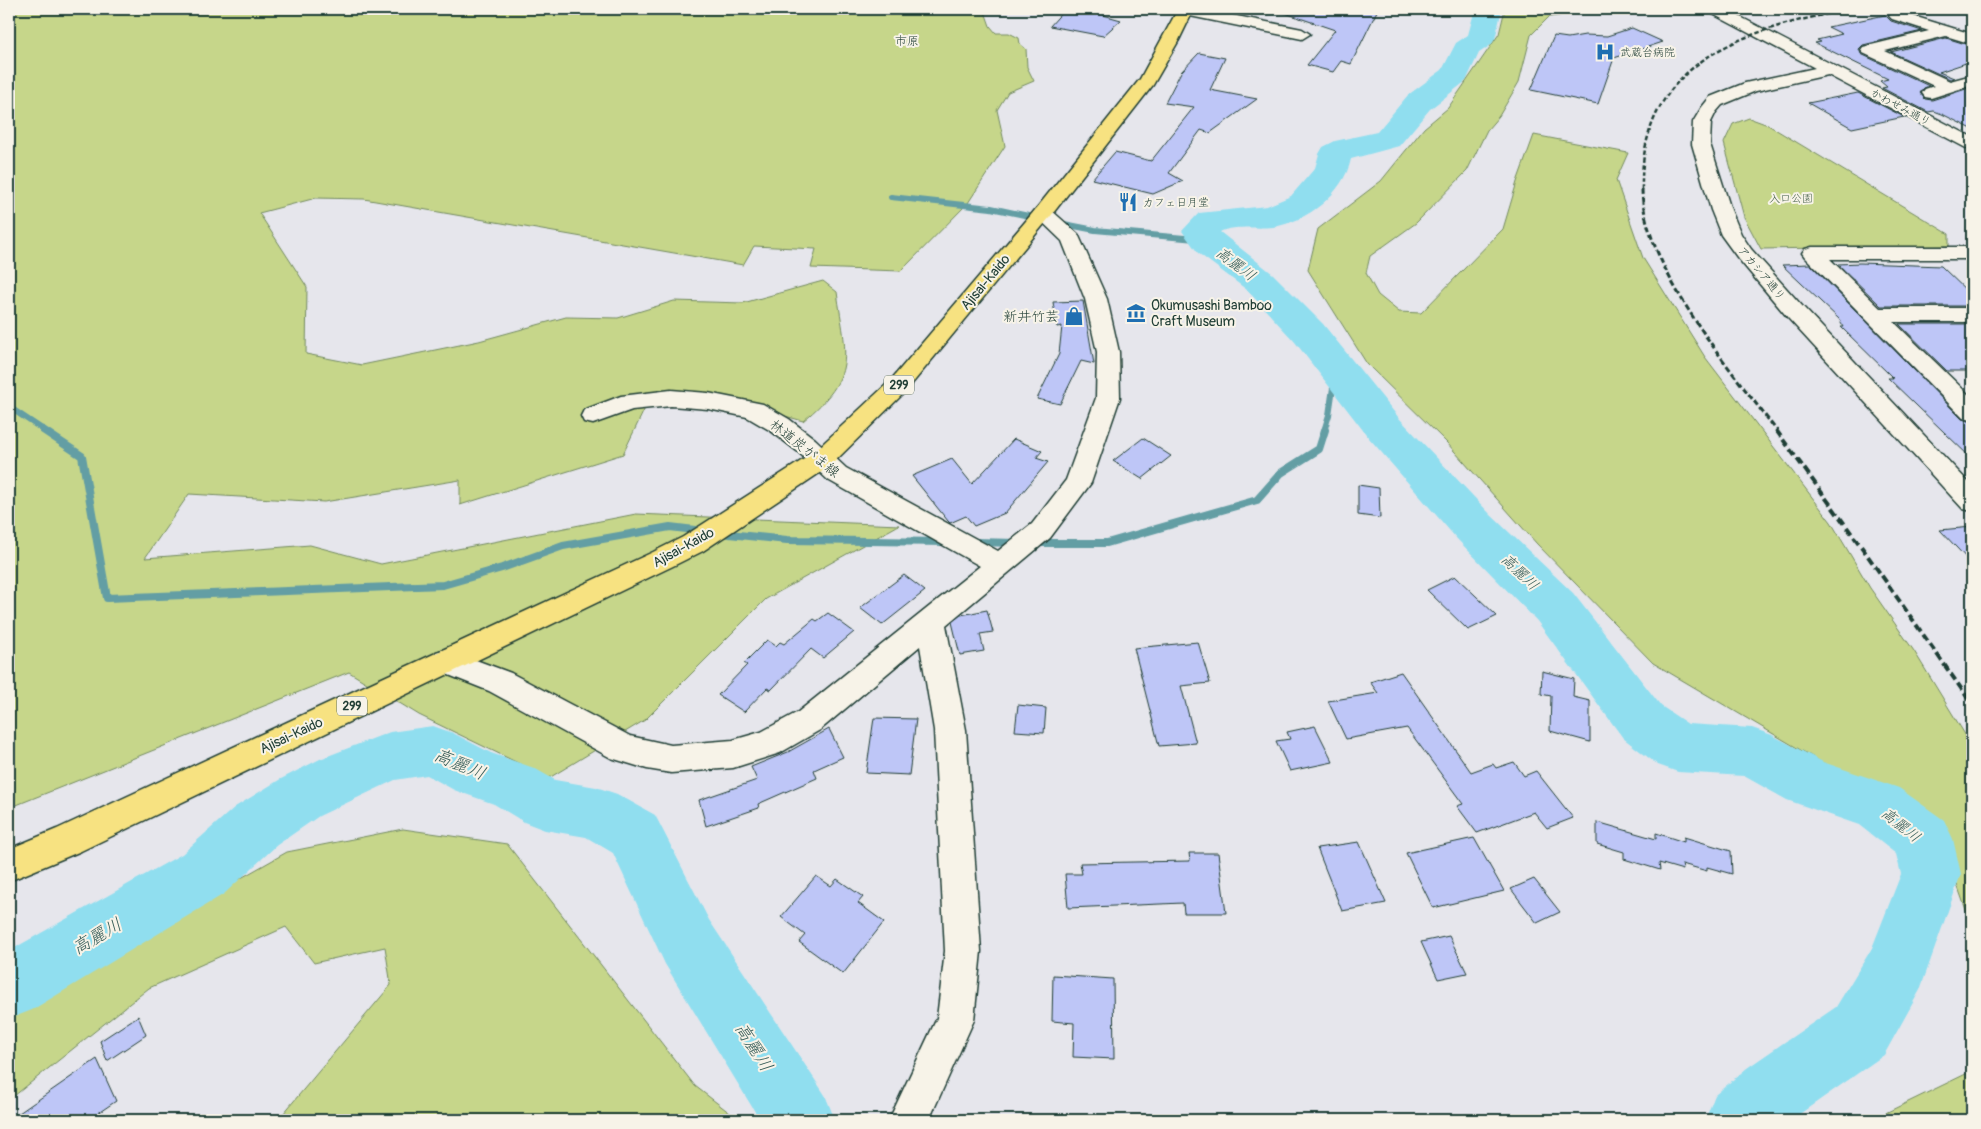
<svg xmlns="http://www.w3.org/2000/svg" width="1981" height="1129" font-family="Pangolin,'Klee One',sans-serif">
	<style>
		.green { fill: #c6d68a; stroke: #728a5f }
		.lines { fill: none; stroke-linecap: round; stroke-linejoin: round }
		.stream-far1 { stroke: #639ea4; stroke-width: 6 }
		.stream { stroke: #639ea4; stroke-width: 8 }
		.river { fill: #90deef; fill-rule: evenodd }
		.building { fill: #bec6f7; stroke: #1f3d34 }
		.minor-casing { stroke: #1f3d34; stroke-width: 3 }
		.tertiary-casing { stroke: #1f3d34; stroke-width: 3 }
		.trunk-casing { stroke: #1f3d34; stroke-width: 3 }
		.minor { fill: #f7f3e8; fill-rule: evenodd }
		.tertiary { fill: #f7f3e8; fill-rule: evenodd }
		.trunk { fill: #f7e281; fill-rule: evenodd }
		.rail-far2 { stroke: #1f3d34; stroke-width: 2.5; stroke-dasharray: 4.5 2.5; stroke-linecap: butt }
		.rail-far1 { stroke: #1f3d34; stroke-width: 3; stroke-dasharray: 6 3; stroke-linecap: butt }
		.rail { stroke: #1f3d34; stroke-width: 4; stroke-dasharray: 8 4; stroke-linecap: butt }
		.labels { text-anchor: middle; stroke-width: 4; stroke-linejoin: round; paint-order: stroke }
		.far-poi-label { font-size: 11px; fill: #1f3d34; stroke: #f7f3e8; text-anchor: start }
		.far-street-label { font-size: 11px; fill: #1f3d34; stroke: #f7f3e8 }
		.far-park-label { font-size: 11px; fill: #405c45; stroke: #f7f3e8 }
		.far-neighbourhood-label { font-size: 12px; fill: #1f3d34; stroke: #f7f3e8 }
		.shield { fill: #f7f3e8; stroke: #60746a; stroke-width: 1 }
		.shield-label { font-size: 12px; font-weight: bold; fill: #1f3d34 }
		.street-label { font-size: 14px; fill: #1f3d34; stroke: #f7f3e8 }
		.poi-label { font-size: 14px; fill: #1f3d34; stroke: #f7f3e8; text-anchor: start }
		.water-label { font-size: 15px; font-style: italic; fill: #365d59; stroke: #f7f3e8 }
		.near-water-label { font-size: 18px; font-style: italic; fill: #365d59; stroke: #f7f3e8 }
	</style>
	<rect width="100%" height="100%" fill="#e6e6ec"/>
	<filter id="ink" filterUnits="userSpaceOnUse"><feTurbulence type="fractalNoise" baseFrequency=".02" numOctaves="2"/><feDisplacementMap in="SourceGraphic" scale="10" xChannelSelector="R" yChannelSelector="G"/><feConvolveMatrix kernelMatrix="1 2 1 2 8 2 1 2 1" color-interpolation-filters="sRGB"/></filter>
	<g filter="url(#ink)">
		<g class="green">
			<path d="M9,9H984L990,26L996,33H1009L1019,38L1020,44L1026,49L1027,67L1034,81L1008,92L997,110L1005,146L968,203L901,271L811,268L816,249L754,246L743,265L364,199L316,198L259,213L307,287L306,354L362,365L479,341L566,317L618,318L674,301L743,303L823,281L837,292C846,357 858,375 803,421L717,397L647,404L623,454L460,505V480L324,502L189,494L145,558L310,545L381,564L636,514L899,525L766,599L645,720L549,778L419,715L349,672L9,808Z"/>
			<path d="M1505,9H1579L1582,13L1549,17L1531,35L1519,82L1499,116L1487,130L1467,171L1416,223L1370,256L1366,273L1378,295L1399,312L1421,313L1503,229L1517,182L1534,135L1628,153L1616,180L1643,258L1705,357L1831,522L1870,588L1914,651L1972,746V927L1936,825L1864,780L1821,762L1653,663L1537,544L1447,443L1367,364L1308,270L1318,229L1381,181L1424,128L1448,108L1499,34Z"/>
			<path d="M1749,118L1768,125L1949,234V246L1761,249L1744,217L1724,143L1733,124Z"/>
			<path d="M403,829L507,844L695,1086L739,1120H278L391,985L385,947L314,963L286,927L149,988L9,1100V1018L68,976L287,852Z"/>
			<path d="M1972,1071V1120H1871Z"/>
		</g>
		<g class="lines">
			<g class="stream-far1">
				<path d="M891,197L991,208L1038,218"/>
				<path d="M1059,223L1095,230L1207,240"/>
				<path d="M9,304V312"/>
				<path d="M9,407L45,431"/>
				<path d="M1324,431L1329,415L1336,367"/>
			</g>
			<g class="stream">
				<path d="M43,430L82,456L107,598L443,585L502,568L563,546L670,527L703,531"/>
				<path d="M719,533L787,540L947,542"/>
				<path d="M974,542L1017,543"/>
				<path d="M1036,543H1107L1257,500L1281,473L1319,449L1325,430"/>
			</g>
			<g class="river">
				<path d="M1475,9H1502L1495,39L1491,45L1479,53L1466,81L1430,109L1399,146L1351,159C1344,193 1307,222 1273,227C1257,229 1234,225 1220,232L1273,274L1323,324L1399,418L1491,515L1573,593L1661,706L1688,724L1752,728L1772,735L1823,762L1899,788L1944,820L1953,839L1961,874L1920,990L1884,1055L1791,1120H1705L1715,1095L1747,1068L1836,1007L1872,948L1901,874L1896,854L1859,825L1787,800L1744,776L1678,772L1658,765L1623,738L1537,621L1457,539L1369,438L1295,342L1247,290L1198,253L1182,231L1199,213L1267,206L1291,196L1315,168L1319,154L1323,147L1335,141L1377,132L1408,95L1442,70L1456,43L1468,35Z"/>
				<path d="M433,726L453,733L491,753L534,768L555,780L596,787L617,794L655,815L709,920L825,1095L835,1120H760L665,964L613,853L586,837L545,830L524,822L494,804L454,790L427,775L395,780L319,816L277,845L224,894L32,1010L9,1019V951L182,854L235,807L279,780L320,759L390,732Z"/>
			</g>
		</g>
		<g class="building">
			<path d="M1065,9H1082L1121,20L1103,36L1050,26Z"/>
			<path d="M1283,9H1378L1351,64L1341,61L1333,72L1307,65L1335,30L1282,12Z"/>
			<path d="M1885,15L1891,21L1922,31L1863,45L1859,49L1861,54L1929,86L1924,88L1920,93L1925,99L1932,100L1972,87V129L1942,114L1934,111L1928,112L1882,88L1887,87L1880,81L1888,79L1815,43L1821,42L1817,40L1842,34L1828,27Z"/>
			<path d="M1632,28L1663,42L1614,58L1598,104L1531,90L1554,36L1568,38L1585,35L1607,36Z"/>
			<path d="M1946,38L1972,46V61L1939,72L1954,78L1950,79L1891,52Z"/>
			<path d="M1199,53L1225,58L1210,90L1257,99L1210,133L1201,130L1169,173L1183,181L1153,194L1092,179L1115,152L1151,161L1194,107L1165,103L1181,72Z"/>
			<path d="M1858,93L1904,117L1852,128L1808,103Z"/>
			<path d="M1860,263L1941,266L1972,296V306H1881L1838,264Z"/>
			<path d="M1810,264L1962,419L1972,422V459L1888,378H1893L1841,327H1844L1839,319L1782,265Z"/>
			<path d="M1083,301L1094,364L1081,361L1060,404L1037,399L1059,354L1062,326L1057,327L1053,302Z"/>
			<path d="M1899,324H1972V371H1947Z"/>
			<path d="M1143,438L1171,456L1142,479L1113,461Z"/>
			<path d="M1014,439L1042,451L1036,458L1048,462L1005,513L974,526L966,516L950,523L948,521L912,476L952,459L972,484Z"/>
			<path d="M1358,485L1379,488L1380,518L1358,515Z"/>
			<path d="M1972,527V564L1940,530Z"/>
			<path d="M904,575L925,591L882,625L860,608Z"/>
			<path d="M1455,576L1497,616L1468,630L1427,590Z"/>
			<path d="M987,610L993,632L980,634L984,651L960,655L952,622L961,615Z"/>
			<path d="M828,613L854,632L823,658L811,649L771,690L767,688L744,712L718,695L747,665L744,663L767,640L776,646L780,642L784,644L814,619L817,621Z"/>
			<path d="M1198,642L1210,683L1181,686L1196,743L1159,746L1134,648Z"/>
			<path d="M1542,671L1574,679L1573,697L1590,701V742L1550,731L1551,696L1541,694Z"/>
			<path d="M1401,672L1471,772L1493,764L1496,768L1514,762L1524,776L1536,771L1573,818L1547,828L1534,812L1477,833L1457,806L1463,804L1407,728L1346,739L1328,701L1378,693L1370,682Z"/>
			<path d="M1018,705L1046,708L1044,733L1015,731Z"/>
			<path d="M874,718L916,719L909,775L866,773Z"/>
			<path d="M1315,726L1333,762L1290,771L1276,741L1290,739L1287,732Z"/>
			<path d="M829,729L843,757L814,770L817,778L758,804L759,808L706,826L699,800L757,780L751,767L788,752Z"/>
			<path d="M1597,822L1656,839V833L1684,842V837L1731,851L1732,874L1707,867V871L1682,864L1683,870L1659,863L1660,870L1624,859V852L1597,844Z"/>
			<path d="M1474,838L1504,891L1433,908L1406,853Z"/>
			<path d="M1359,842L1386,903L1342,911L1317,848Z"/>
			<path d="M1189,853H1218L1226,913H1184L1183,903L1068,908L1065,874H1082L1080,863L1190,861Z"/>
			<path d="M816,876L831,886L837,879L863,897L858,903L884,922L843,974L799,942L805,935L781,917Z"/>
			<path d="M1534,879L1560,912L1537,923L1511,889Z"/>
			<path d="M1449,936L1467,973L1438,979L1421,942Z"/>
			<path d="M1053,975L1113,979L1114,1059L1073,1057L1074,1023L1052,1021Z"/>
			<path d="M138,1016L146,1035L107,1061L100,1041Z"/>
			<path d="M97,1059L116,1101L88,1120H9Z"/>
		</g>
		<g class="lines">
			<g class="minor-casing">
				<g id="minor">
					<path d="M1178,9H1202L1302,29L1310,34L1302,39L1185,15L1180,13Z"/>
					<path d="M1897,11L1972,34V44L1946,36L1885,51L1950,81L1972,75V85L1931,98L1925,97L1922,93L1925,89L1934,86L1863,53L1861,50L1863,47L1929,31L1892,19L1889,16L1892,13Z"/>
					<path d="M1043,207L1050,209L1078,234L1107,299L1119,352L1120,398L1091,483L1050,538L946,625L966,730L981,951L974,1020L929,1120H889L937,1018L945,951L934,730L920,646L820,730L780,753L733,768L671,773L647,769L611,758L489,691L436,670L431,661L436,652L446,649L511,673L630,736L671,745L733,740L761,732L798,712L980,566L828,480L797,451L771,431L747,417L708,409L671,406L632,410L593,424L584,422L581,416L584,410L621,396L671,390L708,393L763,404L789,419L815,439L846,468L998,551L1032,524L1066,480L1096,398L1097,352L1085,299L1062,241L1033,213L1036,209Z"/>
					<path d="M1812,247H1972V259H1830L1880,308H1972V322H1894L1972,398V420L1963,418L1805,257L1802,253L1805,249Z"/>
				</g>
			</g>
			<g class="tertiary-casing">
				<path id="tertiary" d="M1706,9H1725L1972,137V149L1966,148L1828,75L1756,91L1722,105L1716,112L1711,122L1710,144L1731,210L1741,234L1751,249L1804,308L1972,486V511L1963,509L1788,318L1737,257L1721,235L1711,210L1692,144L1693,122L1702,107L1710,97L1745,83L1815,68L1709,12Z"/>
			</g>
			<g class="trunk-casing">
				<path id="trunk" d="M1178,9H1194L1179,40L1153,85L1050,217L906,391L830,466L703,551L673,566L81,851L9,881V849L57,829L653,552L683,537L812,454L890,381L1036,209L1140,79Z"/>
			</g>
			<use href="#minor" class="minor"/>
			<use href="#tertiary" class="tertiary"/>
			<use href="#trunk" class="trunk"/>
			<path class="rail-far2" d="M1642,190C1639,59 1746,29 1853,9"/>
			<path class="rail-far1" d="M1642,189C1643,267 1731,370 1777,431"/>
			<path class="rail" d="M1776,430L1863,549L1972,704"/>
		</g>
	</g>
	<defs>
		<g id="hospital-bare" transform="scale(1.5)"><path d="M-5-5h3v3.5h4V-5h3V5h-3V1.5h-4V5h-3Z" fill="#1f6fb2" stroke="#f7f3e8" stroke-width="2.5" paint-order="stroke"/></g>
		<g id="restaurant-bare" transform="scale(1.5)"><path d="M-5-6h1v4h1v-4h1v4h1v-4h1v5L-1.5 .5V6h-2V.5L-5-1ZM5-6V6H3V1.5H1.5Q1.5-4 5-6Z" fill="#1f6fb2" stroke="#f7f3e8" stroke-width="2.5" paint-order="stroke"/></g>
		<g id="museum-bare" transform="scale(1.5)"><path d="M0-6L6-3V-2H-6V-3ZM-5-1h2V3h-2ZM-1-1h2V3h-2ZM3-1h2V3H3ZM-6 4H6V6H-6Z" fill="#1f6fb2" stroke="#f7f3e8" stroke-width="2.5" paint-order="stroke"/></g>
		<g id="shop-bare" transform="scale(1.5)"><path d="M-5-2.5h2.3a2.7 3.5 0 0 1 5.4 0H5L5.5 6h-11ZM-1.5-2.5h3a1.5 2.3 0 0 0-3 0Z" fill="#1f6fb2" stroke="#f7f3e8" stroke-width="2.5" paint-order="stroke"/></g>
	</defs>
	<g fill-rule="evenodd">
		<use href="#hospital-bare" x="1605" y="52"/>
		<use href="#restaurant-bare" x="1128" y="202"/>
		<use href="#museum-bare" x="1136" y="313"/>
		<use href="#shop-bare" x="1074" y="316"/>
	</g>
	<g class="labels">
		<g class="far-poi-label">
			<text x="1620" y="56">武蔵台病院</text>
			<text x="1143" y="206">カフェ日月堂</text>
		</g>
		<g class="far-street-label">
			<text transform="translate(1901 107) rotate(28)" y="4">かわせみ通り</text>
			<text transform="translate(1762 273) rotate(50)" y="4">アカシア通り</text>
		</g>
		<g class="far-park-label">
			<text x="1791" y="202">入口公園</text>
		</g>
		<g class="far-neighbourhood-label">
			<text x="907" y="45">市原</text>
		</g>
		<g class="shield">
			<rect x="884" y="375.5" width="30" height="19" rx="4"/>
			<rect x="337" y="696.5" width="30" height="19" rx="4"/>
		</g>
		<g class="shield-label">
			<text x="899" y="389">299</text>
			<text x="352" y="710">299</text>
		</g>
		<g class="street-label">
			<text transform="translate(985 282) rotate(-50)" y="5">Ajisai-Kaido</text>
			<text transform="translate(805 448) rotate(38)" y="5">林道炭がま線</text>
			<text transform="translate(683 547) rotate(-29)" y="5">Ajisai-Kaido</text>
			<text transform="translate(291 735) rotate(-25)" y="5">Ajisai-Kaido</text>
		</g>
		<g class="poi-label">
			<text x="1151" y="310">Okumusashi Bamboo<tspan x="1151" dy="16">Craft Museum</tspan></text>
			<text x="1059" y="321" text-anchor="end">新井竹芸</text>
		</g>
		<g class="water-label">
			<text transform="translate(1236 264) rotate(37)" y="5">高麗川</text>
			<text transform="translate(1520 572) rotate(44)" y="5">高麗川</text>
			<text transform="translate(1901 825) rotate(39)" y="5">高麗川</text>
		</g>
		<g class="near-water-label">
			<text transform="translate(460 764) rotate(23)" y="6">高麗川</text>
			<text transform="translate(97 936) rotate(-30)" y="6">高麗川</text>
			<text transform="translate(754 1047) rotate(58)" y="6">高麗川</text>
		</g>
	</g>
	<rect width="1981" height="1129" fill="none" stroke="#f7f3e8" stroke-width="30"/>
	<rect x="15" y="15" width="1951" height="1099" fill="none" stroke="#1f3d34" stroke-width="2" filter="url(#ink)"/>
</svg>
